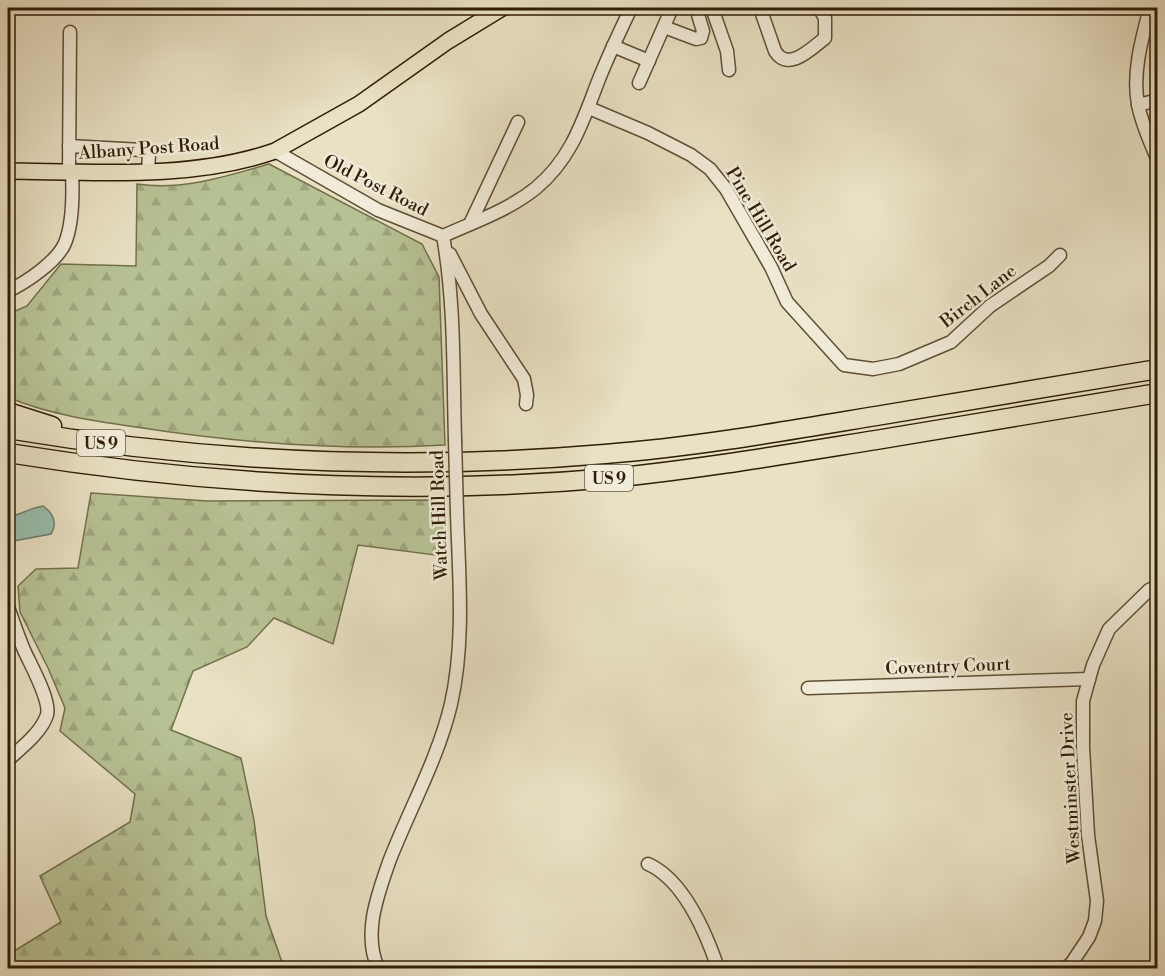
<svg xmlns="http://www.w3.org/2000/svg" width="1165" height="976" font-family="'Libre Bodoni',serif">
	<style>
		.forest { fill: url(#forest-firs); stroke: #73704c; stroke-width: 1.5 }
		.water { fill: #99beae; stroke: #6f7e6a; stroke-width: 1.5 }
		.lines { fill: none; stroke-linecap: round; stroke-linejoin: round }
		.minor-casing { stroke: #5e4e34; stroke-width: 15 }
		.major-casing { stroke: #2f1d04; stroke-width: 18 }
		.highway-casing { stroke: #2f1d04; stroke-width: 21 }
		.minor { stroke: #f1ecd9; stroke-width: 12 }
		.major { stroke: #e9e1c4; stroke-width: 15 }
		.highway { stroke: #e9e1c4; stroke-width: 18 }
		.minor-bridge-casing { stroke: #5e4e34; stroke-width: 15; stroke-linecap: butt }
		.minor-bridge { stroke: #f1ecd9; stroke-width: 12 }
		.labels { text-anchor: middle; stroke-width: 5; stroke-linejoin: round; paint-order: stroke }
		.shield { fill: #f1ecd9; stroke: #695b44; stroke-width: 1.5 }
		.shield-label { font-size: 16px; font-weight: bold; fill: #2f1d04 }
		.street-label { font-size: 18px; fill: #2f1d04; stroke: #f1ecd9 }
	</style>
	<defs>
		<pattern id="forest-firs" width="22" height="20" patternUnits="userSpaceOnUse" patternTransform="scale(1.5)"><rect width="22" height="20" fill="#b7c294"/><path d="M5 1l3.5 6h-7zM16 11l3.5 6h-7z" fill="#9ea67e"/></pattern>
	</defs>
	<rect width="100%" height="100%" fill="#e9e1c4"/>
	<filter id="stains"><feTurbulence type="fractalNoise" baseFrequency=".00333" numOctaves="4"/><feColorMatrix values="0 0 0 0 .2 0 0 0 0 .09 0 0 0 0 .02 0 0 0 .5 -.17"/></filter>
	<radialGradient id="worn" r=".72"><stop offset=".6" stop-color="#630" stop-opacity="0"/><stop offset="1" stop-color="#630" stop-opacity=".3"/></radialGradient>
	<g class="forest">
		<path d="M269,164L422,244L439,277L445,445C342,451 238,443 136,427C95,421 46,414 8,397V314L27,306L61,264L136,266L137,184C182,191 227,176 269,164Z"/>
		<path d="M91,493L207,501L445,500L443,556L358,545L333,644L274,618L247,647L193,671L171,730L241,758L254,820L266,916L284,968H8V955L61,922L40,876L130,822L135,794L60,731L65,708L48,668L20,612L18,586L36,569L78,568Z"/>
	</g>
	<path class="water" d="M43,506C53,513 58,523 51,534L8,542V517C20,515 30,508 43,506Z"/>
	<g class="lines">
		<g class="minor-casing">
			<g id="minor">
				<path d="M712,8L727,51L729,70"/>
				<path d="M760,8L775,51C788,73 812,48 825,38V18L819,8"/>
				<path d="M1150,8C1142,38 1132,73 1138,104C1141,123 1151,143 1158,161"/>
				<path d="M664,27L696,39L701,38L703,31L696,8"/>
				<path d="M613,46L649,61"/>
				<path d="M639,83L672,8"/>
				<path d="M1138,105L1158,100"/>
				<path d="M589,108L648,133L691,155L710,169L726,189L771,267L787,302L844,365L873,369L899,364L951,342L990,306L1049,266L1060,255"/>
				<path d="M69,146L142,150L149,154L148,171"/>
				<path d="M275,151L378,210L443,236C474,222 509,210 536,188C572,158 583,120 599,79C609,54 620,31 631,8"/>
				<path d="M69,173L70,32"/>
				<path d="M470,224L518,122"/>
				<path d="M443,236C455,303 453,372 455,440"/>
				<path d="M450,254L481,314L524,379L527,395L526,404"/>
				<path d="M8,291C25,283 57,262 65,243C73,223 73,194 72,173"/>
				<path d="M8,607C13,621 18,636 24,650C30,664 51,700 47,715C41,733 21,748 8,760"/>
				<path d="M808,688L1089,679"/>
				<path d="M648,864C684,880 706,933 718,968"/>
				<path d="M378,968C363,934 377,896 389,862C409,810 438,759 451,704C465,642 459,576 457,513"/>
				<path d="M1065,968L1071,964L1089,937L1095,921L1097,901L1088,835L1083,747V701L1093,665L1109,629L1149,590L1158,586"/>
			</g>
		</g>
		<g class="major-casing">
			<path id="major" d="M8,171C94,172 192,180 275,151L359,104L448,41L502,8"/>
		</g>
		<g class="highway-casing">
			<g id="highway">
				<path d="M8,412L52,426"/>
				<path d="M8,429C205,462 405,471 605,454C696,447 786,431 876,416C970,401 1064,385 1158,369"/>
				<path d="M8,453C207,485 409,496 611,478C700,469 788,454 876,440C970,424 1064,409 1158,393"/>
			</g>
		</g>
		<use href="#minor" class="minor"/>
		<use href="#major" class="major"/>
		<use href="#highway" class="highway"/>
		<g class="minor-bridge-casing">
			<path id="minor-bridge" d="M455,440L457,513"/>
		</g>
		<use href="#minor-bridge" class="minor-bridge"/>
	</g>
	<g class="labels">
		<g class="shield">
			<rect x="77" y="430" width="48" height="26" rx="4.5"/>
			<rect x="585" y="465" width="48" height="26" rx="4.5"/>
		</g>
		<g class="shield-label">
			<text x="101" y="449">US 9</text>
			<text x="609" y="484">US 9</text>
		</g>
		<g class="street-label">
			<text transform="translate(149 148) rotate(-4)" y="6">Albany Post Road</text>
			<text transform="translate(376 185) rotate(27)" y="6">Old Post Road</text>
			<text transform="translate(761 219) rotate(59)" y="6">Pine Hill Road</text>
			<text transform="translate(978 296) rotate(-38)" y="6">Birch Lane</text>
			<text transform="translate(439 515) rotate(-92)" y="6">Watch Hill Road</text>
			<text transform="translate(948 666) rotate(-2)" y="6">Coventry Court</text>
			<text transform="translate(1070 788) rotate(-93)" y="6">Westminster Drive</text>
		</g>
	</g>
	<rect width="1165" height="976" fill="none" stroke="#e9e1c4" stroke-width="30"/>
	<rect x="9" y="9" width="1147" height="958" fill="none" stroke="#2f1d04" stroke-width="3"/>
	<rect x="15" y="15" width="1135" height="946" fill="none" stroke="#2f1d04" stroke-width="1.5"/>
	<rect width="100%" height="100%" filter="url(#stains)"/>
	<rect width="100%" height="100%" fill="url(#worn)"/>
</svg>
